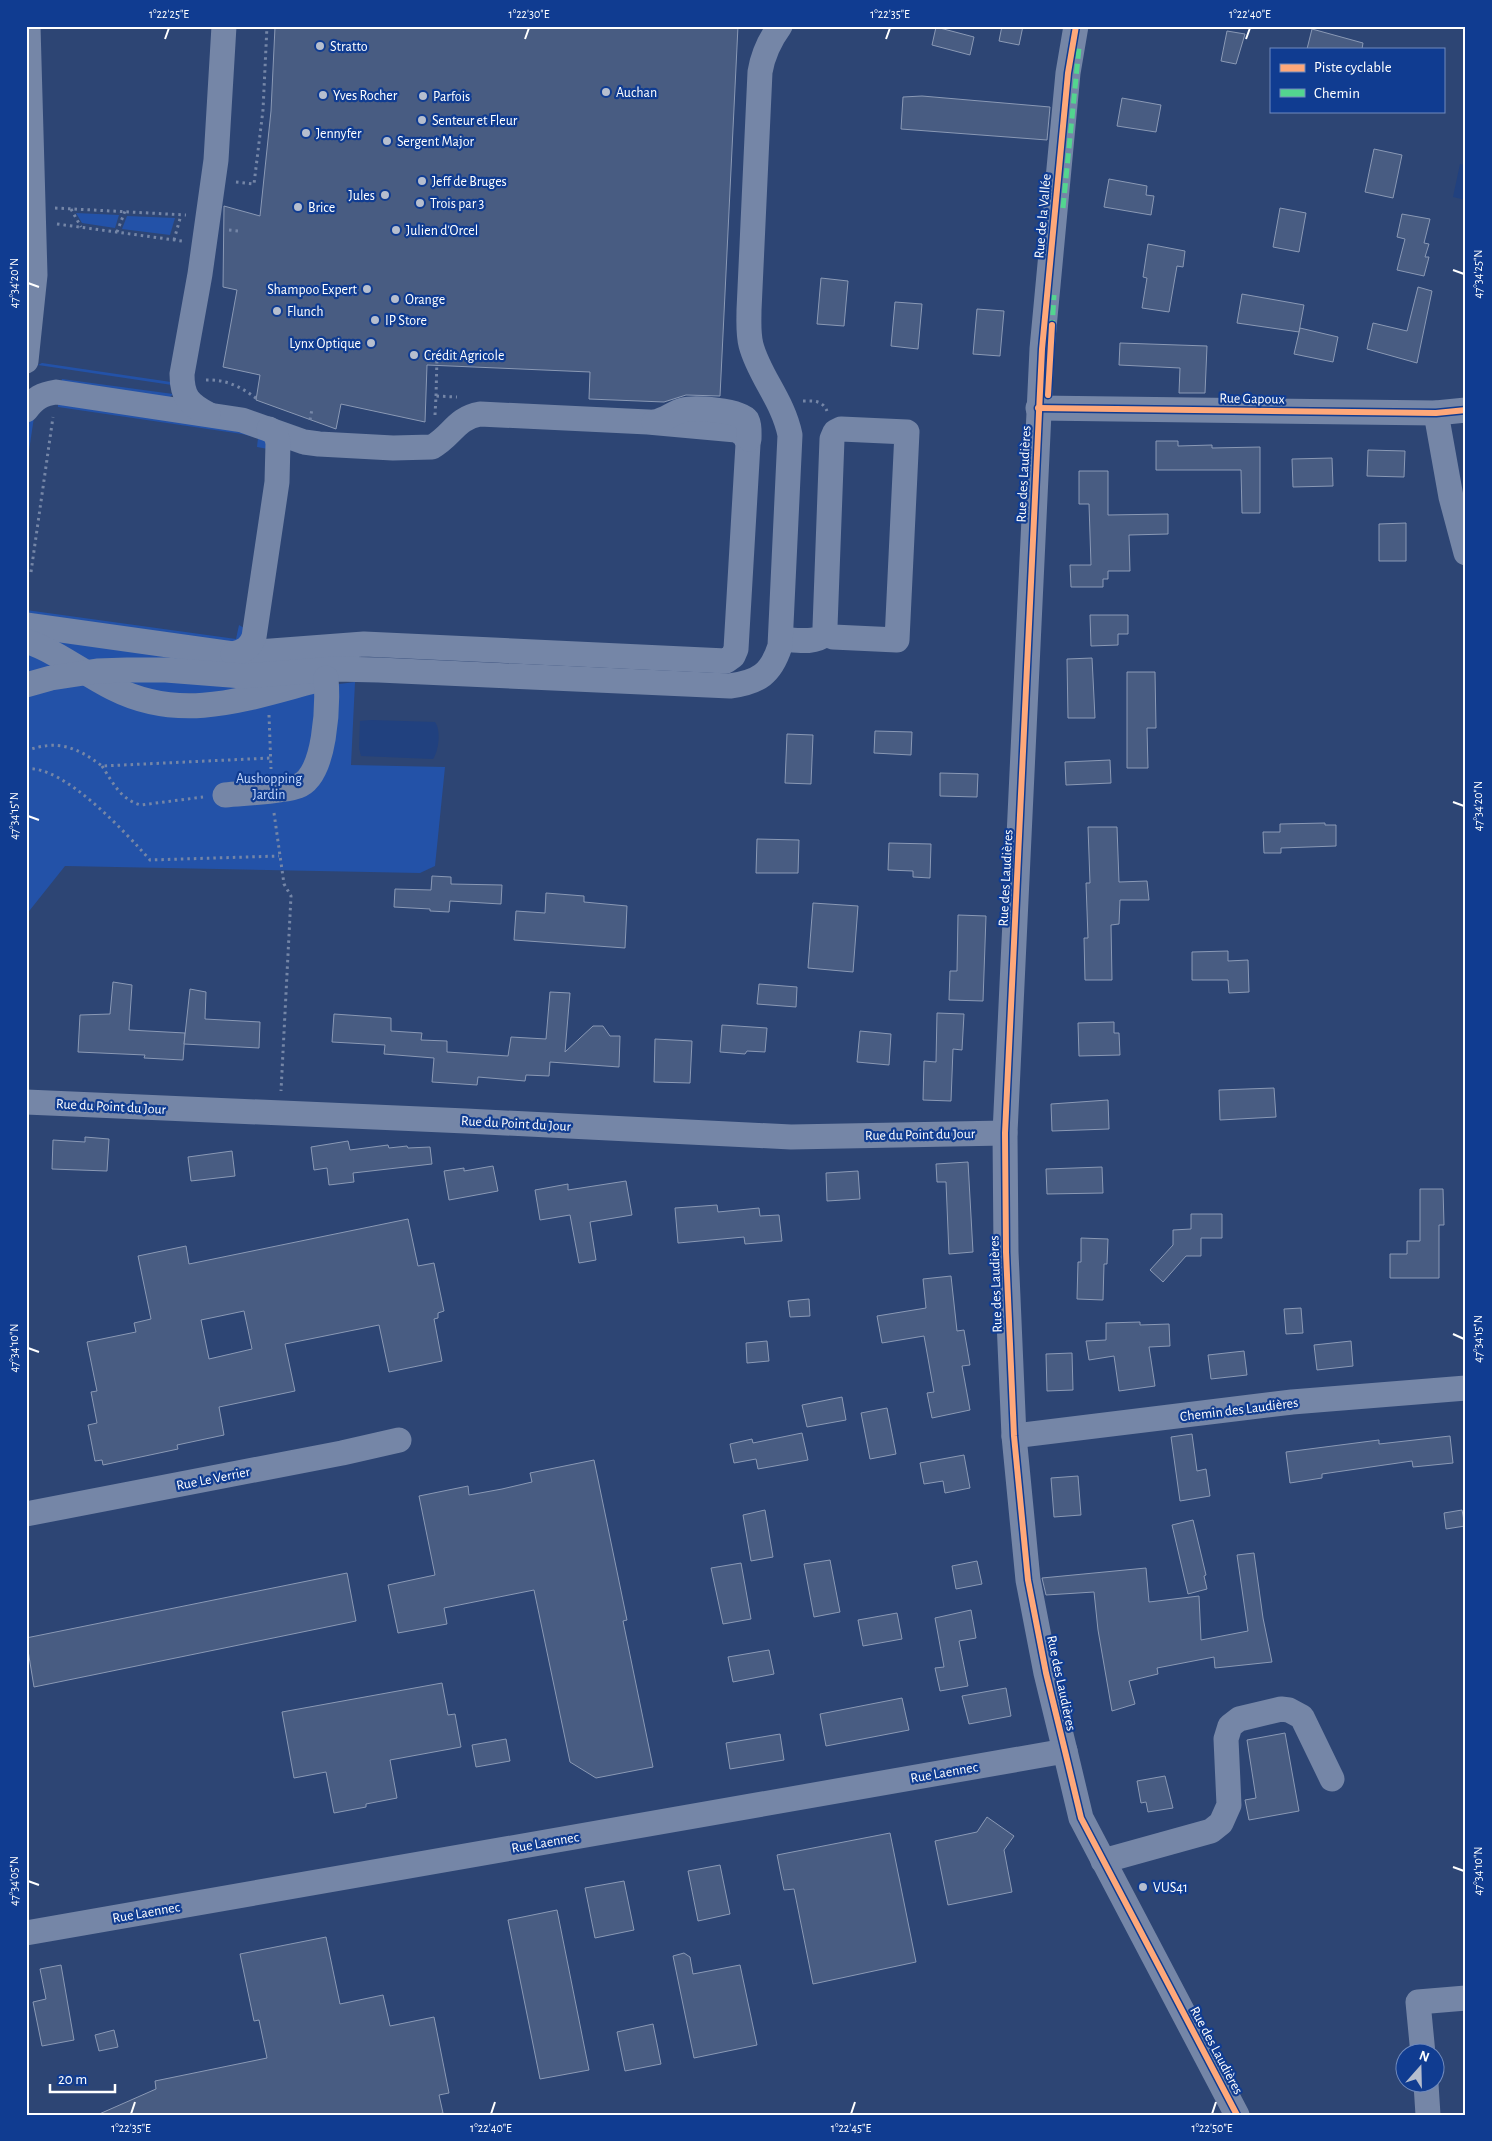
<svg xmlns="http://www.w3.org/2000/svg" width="1492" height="2141" font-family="'Alegreya Sans',sans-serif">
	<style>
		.green { fill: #2352a8 }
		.water { fill: #21417f }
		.building { fill: #485c82; stroke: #8a99b5; fill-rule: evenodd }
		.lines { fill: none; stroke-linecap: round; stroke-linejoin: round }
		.path { stroke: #7586a7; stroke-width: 3; stroke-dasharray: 2.5 4; stroke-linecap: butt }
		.minor { stroke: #7586a7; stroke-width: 25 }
		.quiet { stroke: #53d58f; stroke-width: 5; stroke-dasharray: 10 5; stroke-linecap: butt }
		.cycleway-casing { stroke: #103c91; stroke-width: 9 }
		.cycleway { stroke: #fea87a; stroke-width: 6 }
		.ticks { fill: none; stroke: #fff; stroke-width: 2 }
		.poi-dot { fill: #b6bece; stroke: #103c91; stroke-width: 2 }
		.labels { text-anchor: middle; stroke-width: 4.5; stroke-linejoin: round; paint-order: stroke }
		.poi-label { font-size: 14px; fill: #fff; stroke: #103c91; text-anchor: start }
		.street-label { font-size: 14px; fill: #fff; stroke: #103c91 }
		.park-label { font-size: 14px; fill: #c3d8fd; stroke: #103c91 }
		.neatline { fill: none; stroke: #fff; stroke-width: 2 }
		.ticks-label { font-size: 12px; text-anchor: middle; fill: #fff }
	</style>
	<rect width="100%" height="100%" fill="#2d4574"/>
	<g class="green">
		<path d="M76,213L119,215L115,228L82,223Z"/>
		<path d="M127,216L175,218L170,235L122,229Z"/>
		<path d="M42,363L171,382L172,385L38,365Z"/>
		<path d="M62,379L173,394L169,398L61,382Z"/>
		<path d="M58,403L195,422L266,438L268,449L257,447L258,438L242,434L58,407Z"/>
		<path d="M29,417H34L26,471V435Z"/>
		<path d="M26,610L236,639L239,625L244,628L239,643L26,614Z"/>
		<path d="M26,633L203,662L94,666Z"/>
		<path d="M26,647L68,667L26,678Z"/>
		<path d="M123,675L265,680L238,694L139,693Z"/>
		<path d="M86,679L120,698L316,687L355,682L351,765L445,767L435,866L420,873L65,866L26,915V693Z"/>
	</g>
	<g class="water">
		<path d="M1466,162V200L1453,197L1460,164L1464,165Z"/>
		<path d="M371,720L435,722C441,730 439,750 433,759L361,756L359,748L360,721Z"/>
	</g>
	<g class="building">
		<path d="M738,26L720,396L686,395L664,402L589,399L590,372L427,365L425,422L341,404L336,429L256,400L260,375L223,367L237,290L223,287L224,206L260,216L271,111L275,27Z"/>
		<path d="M1002,26H1023L1019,45L999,41Z"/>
		<path d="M936,27L974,37L970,55L932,45Z"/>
		<path d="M1312,29L1363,43L1362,49H1307Z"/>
		<path d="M1227,31L1245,34L1236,64L1221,61Z"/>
		<path d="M922,96L1050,107L1047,140L901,129L903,97Z"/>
		<path d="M1122,98L1161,105L1156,132L1117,126Z"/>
		<path d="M1374,149L1402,155L1393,198L1365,192Z"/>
		<path d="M1109,179L1147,186L1146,195L1154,196L1151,215L1104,207Z"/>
		<path d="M1280,208L1306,213L1299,252L1273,247Z"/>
		<path d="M1402,214L1430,219L1424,243L1429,244L1425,257H1429L1424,276L1397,270L1405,239L1397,237Z"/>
		<path d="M1148,244L1185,251L1183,267L1177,266L1169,312L1142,308L1147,278L1143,277Z"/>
		<path d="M821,278L848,281L844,326L817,324Z"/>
		<path d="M1418,287L1432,291L1417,363L1367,349L1373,323L1407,331Z"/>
		<path d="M1242,294L1304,305L1299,332L1237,323Z"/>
		<path d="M895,302L922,304L918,349L891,346Z"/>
		<path d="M977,309L1004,311L1000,356L973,354Z"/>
		<path d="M1300,328L1338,337L1333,362L1294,354Z"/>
		<path d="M1120,343L1207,346L1205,393H1179L1180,368L1119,365Z"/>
		<path d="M1156,441H1178V446L1212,445V448L1260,447V513H1242L1241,470H1156Z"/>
		<path d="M1368,450L1405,451L1404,477L1367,476Z"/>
		<path d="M1332,458L1333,486L1293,487L1292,459Z"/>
		<path d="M1079,471H1108V515L1168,514V534L1129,535L1130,571H1108V579H1103V587H1071L1070,565H1091L1089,504H1079Z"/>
		<path d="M1406,523V561H1379V524Z"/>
		<path d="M1090,615H1128V634H1118V645L1091,646Z"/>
		<path d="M1092,658L1095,718H1068L1067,659Z"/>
		<path d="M1127,672H1155L1156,728H1147L1148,768H1127Z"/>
		<path d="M875,731L912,732L911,755L874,753Z"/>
		<path d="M787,734L813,735L811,784L785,783Z"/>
		<path d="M1110,760L1111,783L1066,785L1065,762Z"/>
		<path d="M940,773L978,774L977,797L940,796Z"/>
		<path d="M1325,823V825H1336V846L1281,848V853H1264L1263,832H1280V824Z"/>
		<path d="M1088,827H1117L1119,882L1147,881L1149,900H1120L1119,924L1111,925L1112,980H1085L1084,938H1088L1086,883H1090Z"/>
		<path d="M757,839L799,840L798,873H756Z"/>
		<path d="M889,843L931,844L930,878L913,877V871L888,870Z"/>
		<path d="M432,876L451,877V884L502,885L501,904L450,901L449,912L430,911V909L394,907L395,889L431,890Z"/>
		<path d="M546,893L584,896V902L627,906L625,948L514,940L516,911L545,913Z"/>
		<path d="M813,903L858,906L853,972L808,968Z"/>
		<path d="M958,915L986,916L983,1001L949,1000L950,971H957Z"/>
		<path d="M1228,951V961L1248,960L1249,992L1229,993L1228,980H1192V952Z"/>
		<path d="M113,982L132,985L129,1030L185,1033L183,1060L144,1058L145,1055L78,1052L80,1015L110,1014Z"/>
		<path d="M759,984L797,987L796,1007L757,1004Z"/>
		<path d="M190,989L206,992L205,1019L260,1022L259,1048L184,1044Z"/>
		<path d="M550,992L570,993L565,1052L593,1026H603L610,1036H620L619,1067L550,1062L549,1076L526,1075L525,1081L478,1077L477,1085L432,1082L434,1058L384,1054L385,1045L332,1042L334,1014L391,1018V1031L422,1033L421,1040L447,1041V1052L508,1056L511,1037L546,1039Z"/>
		<path d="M937,1013L964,1014L962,1050L953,1049L951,1101L923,1100L924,1061L936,1062Z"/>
		<path d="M1114,1022V1033H1119L1120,1055L1079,1056L1078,1023Z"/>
		<path d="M722,1025L767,1028L765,1052L747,1051L745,1054L720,1052Z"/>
		<path d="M860,1031L891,1034L889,1065L857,1062Z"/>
		<path d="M655,1039L692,1041L690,1083L654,1082Z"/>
		<path d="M1274,1088L1276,1117L1220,1120L1219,1090Z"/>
		<path d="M1108,1100L1109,1129L1052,1131L1051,1104Z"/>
		<path d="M85,1137L109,1139L107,1171L52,1169L53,1140L85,1142Z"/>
		<path d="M348,1141L350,1150L388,1145L389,1148L407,1146L408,1148L430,1147L432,1164L353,1173L354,1182L329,1185L327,1168L314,1170L311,1147Z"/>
		<path d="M232,1151L235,1176L191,1181L188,1157Z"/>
		<path d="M968,1162L973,1252L949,1254L946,1182H937L936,1164Z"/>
		<path d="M493,1166L498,1191L449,1200L444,1171L464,1168V1171Z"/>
		<path d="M1102,1167L1103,1193L1047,1194L1046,1169Z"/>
		<path d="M858,1171L860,1199L827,1201L826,1173Z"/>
		<path d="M626,1181L632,1215L590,1222L596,1260L579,1263L570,1215L540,1220L535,1190L568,1184V1190Z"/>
		<path d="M1420,1189H1443L1444,1225H1439V1278H1390V1254H1407V1241H1420Z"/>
		<path d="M717,1205L718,1212L759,1208L760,1216L779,1215L782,1241L745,1244L744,1237L678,1243L675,1208Z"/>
		<path d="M1191,1214H1222V1238H1201V1256H1186L1163,1282L1150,1270L1173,1245V1230L1191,1229Z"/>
		<path d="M408,1219L418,1266L434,1263L444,1311L438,1313V1318L434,1319L442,1361L389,1372L379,1325L285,1344L295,1391L219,1407L224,1435L177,1445L178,1449L103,1465L102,1460L95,1461L88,1425L97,1423L91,1392L97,1391L87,1342L136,1332L134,1323L151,1319L138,1256L186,1246L189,1264ZM244,1311L252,1349L209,1359L201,1320Z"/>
		<path d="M1081,1238L1108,1239L1107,1264H1104L1103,1300L1077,1299L1078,1262H1081Z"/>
		<path d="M951,1276L957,1331L964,1330L970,1365L962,1366L970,1410L932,1418L927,1393L934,1392L924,1336L882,1343L877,1316L926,1308L923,1279Z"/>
		<path d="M809,1299L810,1316L790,1317L788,1301Z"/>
		<path d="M1301,1308L1303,1333L1286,1334L1284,1309Z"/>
		<path d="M1140,1322V1325L1169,1324L1170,1346L1149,1347L1155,1386L1119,1391L1114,1356L1089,1360L1086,1341L1106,1340V1323Z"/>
		<path d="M767,1341L769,1361L747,1363L746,1343Z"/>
		<path d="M1351,1341L1353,1366L1317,1370L1314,1345Z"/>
		<path d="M1244,1351L1247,1375L1211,1379L1208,1355Z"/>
		<path d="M1072,1353L1073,1390L1047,1391L1046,1354Z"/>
		<path d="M842,1397L846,1420L807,1427L802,1405Z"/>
		<path d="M887,1408L896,1454L870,1459L861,1413Z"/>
		<path d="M802,1433L808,1460L758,1469L756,1459L734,1463L730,1444L752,1439L753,1443Z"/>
		<path d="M1192,1434L1197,1471L1206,1469L1210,1496L1180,1501L1171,1437Z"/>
		<path d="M1450,1436L1453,1463L1413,1467L1412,1461L1322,1474V1478L1290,1483L1286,1452L1379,1440V1444Z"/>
		<path d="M964,1455L970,1488L945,1493L943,1481L924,1484L920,1463Z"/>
		<path d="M594,1460L627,1620L623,1621L653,1767L596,1778L570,1762L534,1590L444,1608L447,1624L398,1633L388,1585L435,1575L419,1496L468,1486L469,1495L502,1489L532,1482L530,1473Z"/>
		<path d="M1078,1476L1081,1515L1054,1517L1051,1478Z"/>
		<path d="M765,1510L773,1557L751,1561L743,1515Z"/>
		<path d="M1462,1510L1465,1526L1446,1529L1444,1513Z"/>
		<path d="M1193,1520L1206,1575L1204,1576L1207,1589L1188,1594L1172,1525Z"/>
		<path d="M1254,1553L1263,1618L1272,1662L1215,1668L1214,1657L1157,1668L1158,1674L1129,1681L1135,1704L1112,1711L1098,1630L1094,1592L1046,1595L1042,1578L1146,1568L1149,1602L1199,1596L1201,1640L1248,1631L1237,1555Z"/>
		<path d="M830,1560L840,1612L814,1617L804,1564Z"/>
		<path d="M977,1561L982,1584L956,1589L952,1566Z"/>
		<path d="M741,1563L751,1619L723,1624L711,1568Z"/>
		<path d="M347,1573L356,1621L34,1687L26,1638Z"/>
		<path d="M971,1610L976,1638L959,1641L968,1686L940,1691L935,1668L944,1667L935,1618Z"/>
		<path d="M897,1613L902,1639L863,1646L858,1620Z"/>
		<path d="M769,1650L774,1674L733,1682L728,1657Z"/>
		<path d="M442,1683L448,1715L455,1714L461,1747L390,1760L397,1798L366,1804V1807L334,1813L326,1772L294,1778L282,1712Z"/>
		<path d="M1006,1688L1011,1716L969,1724L962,1696Z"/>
		<path d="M902,1698L909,1730L826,1746L820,1714Z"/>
		<path d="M1285,1733L1299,1811L1249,1820L1245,1800L1256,1798L1247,1740Z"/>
		<path d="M780,1734L784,1760L730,1769L726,1743Z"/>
		<path d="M506,1739L510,1761L476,1767L472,1745Z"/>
		<path d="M1165,1776L1173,1808L1148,1812L1146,1802L1141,1803L1137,1781Z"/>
		<path d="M987,1817L1014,1836L1004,1850L1012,1892L948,1905L935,1841L977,1832Z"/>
		<path d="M890,1833L916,1962L813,1984L794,1889L784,1890L777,1855Z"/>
		<path d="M720,1865L730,1914L698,1921L688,1871Z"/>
		<path d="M624,1881L634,1930L595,1938L585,1888Z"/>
		<path d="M557,1910L589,2070L540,2079L508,1920Z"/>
		<path d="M326,1937L340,2004L383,1995L390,2026L434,2017L449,2093L439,2095L443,2113L433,2115H97L156,2089L155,2081L267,2058L259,2020L254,2021L240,1954Z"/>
		<path d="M684,1953L690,1957L693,1974L740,1965L757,2045L694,2058L673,1956Z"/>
		<path d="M61,1965L74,2040L42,2046L33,2002L46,1999L40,1969Z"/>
		<path d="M653,2024L661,2064L625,2071L617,2032Z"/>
		<path d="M114,2030L118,2047L99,2051L95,2035Z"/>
	</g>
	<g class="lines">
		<g class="path">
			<path d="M236,182L254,184L263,110L267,26"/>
			<path d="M55,208L186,215"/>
			<path d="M71,209L81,227"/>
			<path d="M57,224L182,241"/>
			<path d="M229,230L239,231"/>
			<path d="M117,232L125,211"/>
			<path d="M174,240L181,215"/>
			<path d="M206,380C225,379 242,387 257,399"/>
			<path d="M436,396L437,357"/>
			<path d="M803,401C814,401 822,400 827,411"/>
			<path d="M435,415L436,396L457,397"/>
			<path d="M310,420L312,409"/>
			<path d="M31,572L53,417"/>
			<path d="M269,715L271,769"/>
			<path d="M26,751C57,739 77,747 102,766L270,758"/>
			<path d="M102,766C113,783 121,800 141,805L203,797"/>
			<path d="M26,769C63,764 127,834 150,860L279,856"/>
			<path d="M274,813L284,884L291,896L281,1091"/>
		</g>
		<g class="minor">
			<path d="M1076,26L1068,73L1042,349L1005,1133L1006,1252L1014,1436L1028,1580L1046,1673L1065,1751L1081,1818L1237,2115"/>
			<path d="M26,361L35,275L28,26"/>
			<path d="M1038,408L1436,413L1466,410"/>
			<path d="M26,410C35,398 42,394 56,392L242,420L304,442L319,444L393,448L432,447C452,436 456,418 480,414L648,422L736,430L745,435L748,444L736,649L733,656L726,661L364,644L233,654L26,625"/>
			<path d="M1436,413L1451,497L1466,553"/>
			<path d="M208,414C189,404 182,397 182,374L200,274L216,160L224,26"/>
			<path d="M654,422C666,420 672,413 683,410C694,407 740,410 747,420C750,426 749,433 749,439"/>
			<path d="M781,639C796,640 814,644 826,634L833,637L897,640L907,432L841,429L835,432L832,439L825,627L826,634"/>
			<path d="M26,641C58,652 83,673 113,688C180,722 243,700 310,682"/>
			<path d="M233,654C244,651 250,648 254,637L277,482L278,443L276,434L269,429"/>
			<path d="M26,685L51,678L97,671L127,670H166L243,676L335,669L379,670L730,686C759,682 771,674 780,646L790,435C783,400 759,376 751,345C748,333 749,322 749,310L760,72C763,54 769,41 780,26"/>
			<path d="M225,795C244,793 282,792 298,786C326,776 328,704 326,678"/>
			<path d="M26,1102L466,1121L791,1137L1005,1133"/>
			<path d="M1014,1436L1292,1402L1466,1388"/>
			<path d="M26,1514L342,1453L399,1440"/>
			<path d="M1103,1861L1211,1831L1221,1823L1229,1805L1226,1739L1230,1726L1239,1719L1281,1709L1289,1710L1302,1717L1332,1779"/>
			<path d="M26,1933L1065,1751"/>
			<path d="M1423,2054L1418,2002L1466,1998"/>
			<path d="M1426,2084L1428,2115"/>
		</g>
		<g class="quiet">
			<path d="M1063,208L1079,48"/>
			<path d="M1052,330L1054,295"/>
		</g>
		<g class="cycleway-casing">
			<g id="cycleway">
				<path d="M1076,26L1068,73L1042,349L1005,1133L1006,1252L1014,1436L1028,1580L1046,1673L1065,1751L1081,1818L1237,2115"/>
				<path d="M1048,395L1052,325"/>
				<path d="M1038,408L1436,413L1466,410"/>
			</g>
		</g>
		<use href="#cycleway" class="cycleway"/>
	</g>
	<path class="ticks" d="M165,39L169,28M525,39L529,28M886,39L890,28M1246,39L1250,28M1453,270L1464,274M28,283L39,287M1453,802L1464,806M28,816L39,820M1453,1334L1464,1339M28,1348L39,1352M1453,1867L1464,1871M28,1881L39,1885M131,2114L135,2102M491,2114L495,2102M851,2114L855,2102M1212,2114L1216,2102"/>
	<g class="poi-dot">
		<circle cx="320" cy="46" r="5"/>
		<circle cx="606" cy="92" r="5"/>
		<circle cx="323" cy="95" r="5"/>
		<circle cx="423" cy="96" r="5"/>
		<circle cx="422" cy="120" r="5"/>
		<circle cx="306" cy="133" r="5"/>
		<circle cx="387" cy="141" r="5"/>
		<circle cx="422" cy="181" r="5"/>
		<circle cx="385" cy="195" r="5"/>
		<circle cx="420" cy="203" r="5"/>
		<circle cx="298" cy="207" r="5"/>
		<circle cx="396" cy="230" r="5"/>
		<circle cx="367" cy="289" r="5"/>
		<circle cx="395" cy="299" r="5"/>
		<circle cx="277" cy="311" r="5"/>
		<circle cx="375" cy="320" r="5"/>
		<circle cx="371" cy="343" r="5"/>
		<circle cx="414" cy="355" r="5"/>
		<circle cx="1143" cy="1887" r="5"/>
	</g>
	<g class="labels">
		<g class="poi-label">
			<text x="330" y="51">Stratto</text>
			<text x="616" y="97">Auchan</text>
			<text x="333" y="100">Yves Rocher</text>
			<text x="433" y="101">Parfois</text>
			<text x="432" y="125">Senteur et Fleur</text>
			<text x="316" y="138">Jennyfer</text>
			<text x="397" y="146">Sergent Major</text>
			<text x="432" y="186">Jeff de Bruges</text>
			<text x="375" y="200" text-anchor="end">Jules</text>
			<text x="430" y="208">Trois par 3</text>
			<text x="308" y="212">Brice</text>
			<text x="406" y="235">Julien d'Orcel</text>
			<text x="357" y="294" text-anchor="end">Shampoo Expert</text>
			<text x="405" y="304">Orange</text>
			<text x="287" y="316">Flunch</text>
			<text x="385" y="325">IP Store</text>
			<text x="361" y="348" text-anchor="end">Lynx Optique</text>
			<text x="424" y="360">Crédit Agricole</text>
			<text x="1153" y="1892">VUS41</text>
		</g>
		<g class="street-label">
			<text transform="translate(1042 216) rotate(-85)" y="5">Rue de la Vallée</text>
			<text transform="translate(1252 398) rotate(1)" y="5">Rue Gapoux</text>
			<text transform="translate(1023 474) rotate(-87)" y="5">Rue des Laudières</text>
			<text transform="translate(1005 878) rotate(-87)" y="5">Rue des Laudières</text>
			<text transform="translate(111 1106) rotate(3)" y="5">Rue du Point du Jour</text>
			<text transform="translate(516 1123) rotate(3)" y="5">Rue du Point du Jour</text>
			<text transform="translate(920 1134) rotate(-1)" y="5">Rue du Point du Jour</text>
			<text transform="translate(995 1284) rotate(-92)" y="5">Rue des Laudières</text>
			<text transform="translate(1239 1409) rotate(-7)" y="5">Chemin des Laudières</text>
			<text transform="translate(213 1478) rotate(-11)" y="5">Rue Le Verrier</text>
			<text transform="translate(1062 1683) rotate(78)" y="5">Rue des Laudières</text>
			<text transform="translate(944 1772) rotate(-10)" y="5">Rue Laennec</text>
			<text transform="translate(545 1842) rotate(-10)" y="5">Rue Laennec</text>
			<text transform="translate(146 1912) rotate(-10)" y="5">Rue Laennec</text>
			<text transform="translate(1217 2050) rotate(62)" y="5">Rue des Laudières</text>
		</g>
		<g class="park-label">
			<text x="269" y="783">Aushopping<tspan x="269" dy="16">Jardin</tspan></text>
		</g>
	</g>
	<rect width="1492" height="2141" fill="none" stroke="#103c91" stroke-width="55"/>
	<rect x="1270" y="48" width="175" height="65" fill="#103c91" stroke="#708abd"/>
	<rect x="1280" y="64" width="25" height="8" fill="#fea87a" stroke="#708abd"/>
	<text x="1314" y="72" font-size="15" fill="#ffffff">Piste cyclable</text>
	<rect x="1280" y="89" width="25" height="8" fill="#53d58f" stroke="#708abd"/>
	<text x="1314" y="98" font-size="15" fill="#ffffff">Chemin</text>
	<g transform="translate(1420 2068) rotate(20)"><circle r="24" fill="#103c91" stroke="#708abd"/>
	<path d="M0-4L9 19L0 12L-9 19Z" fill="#b6bece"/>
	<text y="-8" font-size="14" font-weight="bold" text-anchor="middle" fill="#ffffff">N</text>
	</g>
	<path d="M50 2084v8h65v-8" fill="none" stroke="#ffffff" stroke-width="2.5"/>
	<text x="58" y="2084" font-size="15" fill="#ffffff" stroke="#103c91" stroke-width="4" paint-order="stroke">20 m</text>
	<rect x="28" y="28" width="1436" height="2086" class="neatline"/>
	<g class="ticks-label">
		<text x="169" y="18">1°22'25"E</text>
		<text x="529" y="18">1°22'30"E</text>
		<text x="890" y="18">1°22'35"E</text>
		<text x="1250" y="18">1°22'40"E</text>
		<text transform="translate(1478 274) rotate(-90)" y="4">47°34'25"N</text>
		<text transform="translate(14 283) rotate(-90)" y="4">47°34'20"N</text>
		<text transform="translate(1478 806) rotate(-90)" y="4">47°34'20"N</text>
		<text transform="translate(14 816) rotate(-90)" y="4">47°34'15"N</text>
		<text transform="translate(1478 1339) rotate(-90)" y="4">47°34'15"N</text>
		<text transform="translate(14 1348) rotate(-90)" y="4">47°34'10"N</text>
		<text transform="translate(1478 1871) rotate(-90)" y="4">47°34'10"N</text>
		<text transform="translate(14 1881) rotate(-90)" y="4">47°34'05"N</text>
		<text x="131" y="2132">1°22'35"E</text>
		<text x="491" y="2132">1°22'40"E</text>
		<text x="851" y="2132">1°22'45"E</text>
		<text x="1212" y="2132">1°22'50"E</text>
	</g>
</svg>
